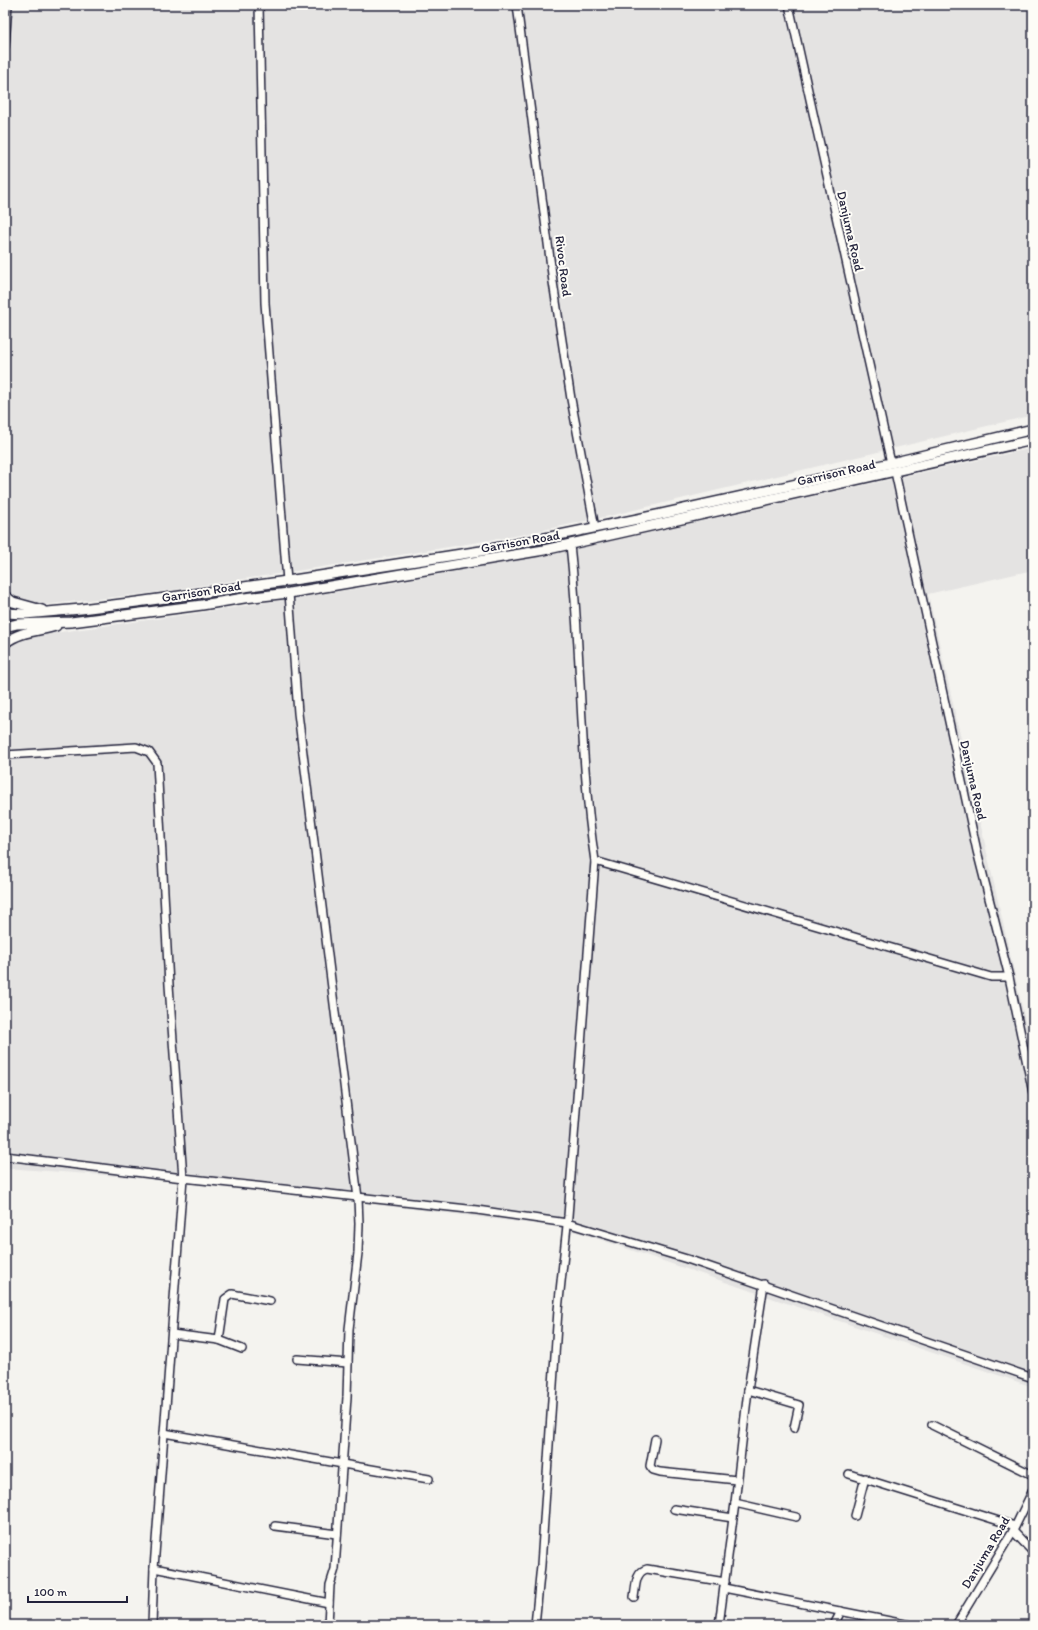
<svg xmlns="http://www.w3.org/2000/svg" width="1038" height="1630" font-family="Itim,sans-serif">
	<style>
		.built { fill: #e4e3e2 }
		.lines { fill: none; stroke-linecap: round; stroke-linejoin: round }
		.minor-casing { stroke: #22223b; stroke-width: 10 }
		.major-casing { stroke: #22223b; stroke-width: 12 }
		.minor { stroke: #fdfcf7; stroke-width: 7 }
		.major { stroke: #fdfcf7; stroke-width: 9 }
		.labels { text-anchor: middle; stroke-width: 4; stroke-linejoin: round; paint-order: stroke }
		.street-label { font-size: 13px; fill: #22223b; stroke: #fdfcf7 }
	</style>
	<rect width="100%" height="100%" fill="#f4f3ef"/>
	<filter id="ink" filterUnits="userSpaceOnUse"><feTurbulence type="fractalNoise" baseFrequency=".025" numOctaves="2"/><feDisplacementMap in="SourceGraphic" scale="8" xChannelSelector="R" yChannelSelector="G"/><feConvolveMatrix kernelMatrix="1 2 1 2 8 2 1 2 1" color-interpolation-filters="sRGB"/></filter>
	<g filter="url(#ink)">
		<g class="built">
			<path d="M5,5H1033V415L609,516L515,536L412,553L160,592L43,605L16,599L5,591Z"/>
			<path d="M1033,448V570L928,594L1033,1055V1387L581,1233L552,1226L188,1181L5,1168V650L10,645L18,640L39,635L198,613L386,584L552,554Z"/>
		</g>
		<g class="lines">
			<g class="minor-casing">
				<g id="minor">
					<path d="M259,5L265,303L287,581"/>
					<path d="M517,5L553,282L571,399L595,528"/>
					<path d="M789,5L891,463"/>
					<path d="M5,46L8,5"/>
					<path d="M895,472L977,851L1009,977L1033,1093"/>
					<path d="M289,593L298,713L358,1198L359,1224L358,1253L349,1329L347,1397L335,1569L330,1585L328,1625"/>
					<path d="M5,755L136,747L149,752L157,763L169,985L183,1178L154,1568L152,1625"/>
					<path d="M595,861C727,899 859,939 991,977H1009"/>
					<path d="M5,1156L183,1178L477,1210L567,1223L687,1259L1033,1378"/>
					<path d="M172,1334L219,1340L242,1349"/>
					<path d="M219,1340L225,1299L232,1294L270,1301"/>
					<path d="M297,1359L348,1363"/>
					<path d="M748,1390L799,1405L794,1428"/>
					<path d="M932,1425L1033,1475"/>
					<path d="M164,1433L429,1479"/>
					<path d="M655,1439L650,1466L653,1470L660,1472L737,1480"/>
					<path d="M849,1474L1015,1526"/>
					<path d="M735,1503L796,1517"/>
					<path d="M674,1509L733,1518"/>
					<path d="M855,1516L865,1478"/>
					<path d="M275,1526L337,1534"/>
					<path d="M1013,1531L1031,1550L1033,1554"/>
					<path d="M154,1568L329,1603"/>
					<path d="M724,1588L910,1625"/>
					<path d="M634,1597C636,1586 635,1572 647,1569L725,1582"/>
					<path d="M535,1625L541,1565L558,1310L568,1216L595,861C579,756 582,650 570,545"/>
					<path d="M719,1625L735,1503L748,1390L764,1284"/>
					<path d="M834,1625L841,1611"/>
					<path d="M956,1625L1013,1531L1033,1490"/>
				</g>
			</g>
			<g class="major-casing">
				<g id="major">
					<path d="M5,596L13,602L42,610"/>
					<path d="M5,613L25,614L81,609L137,602L287,581L481,551L657,515L891,463L1033,429"/>
					<path d="M5,627L17,624L71,622L202,605L244,598L289,593L544,550L1033,440"/>
					<path d="M5,643C20,631 39,631 56,626"/>
				</g>
			</g>
			<use href="#minor" class="minor"/>
			<use href="#major" class="major"/>
		</g>
	</g>
	<g class="labels">
		<g class="street-label">
			<text transform="translate(851 231) rotate(77)" y="5">Danjuma Road</text>
			<text transform="translate(564 266) rotate(83)" y="5">Rivoc Road</text>
			<text transform="translate(836 472) rotate(-13)" y="5">Garrison Road</text>
			<text transform="translate(520 541) rotate(-10)" y="5">Garrison Road</text>
			<text transform="translate(201 591) rotate(-9)" y="5">Garrison Road</text>
			<text transform="translate(974 780) rotate(77)" y="5">Danjuma Road</text>
			<text transform="translate(985 1552) rotate(-59)" y="5">Danjuma Road</text>
		</g>
	</g>
	<rect width="1038" height="1630" fill="none" stroke="#fdfcf7" stroke-width="20"/>
	<rect x="10" y="10" width="1018" height="1610" fill="none" stroke="#22223b" stroke-width="1.5" filter="url(#ink)"/>
	<path d="M28 1596v6h99v-6" fill="none" stroke="#22223b" stroke-width="2"/>
	<text x="34" y="1596" font-size="12" fill="#22223b" stroke="#fdfcf7" stroke-width="3" paint-order="stroke">100 m</text>
</svg>
